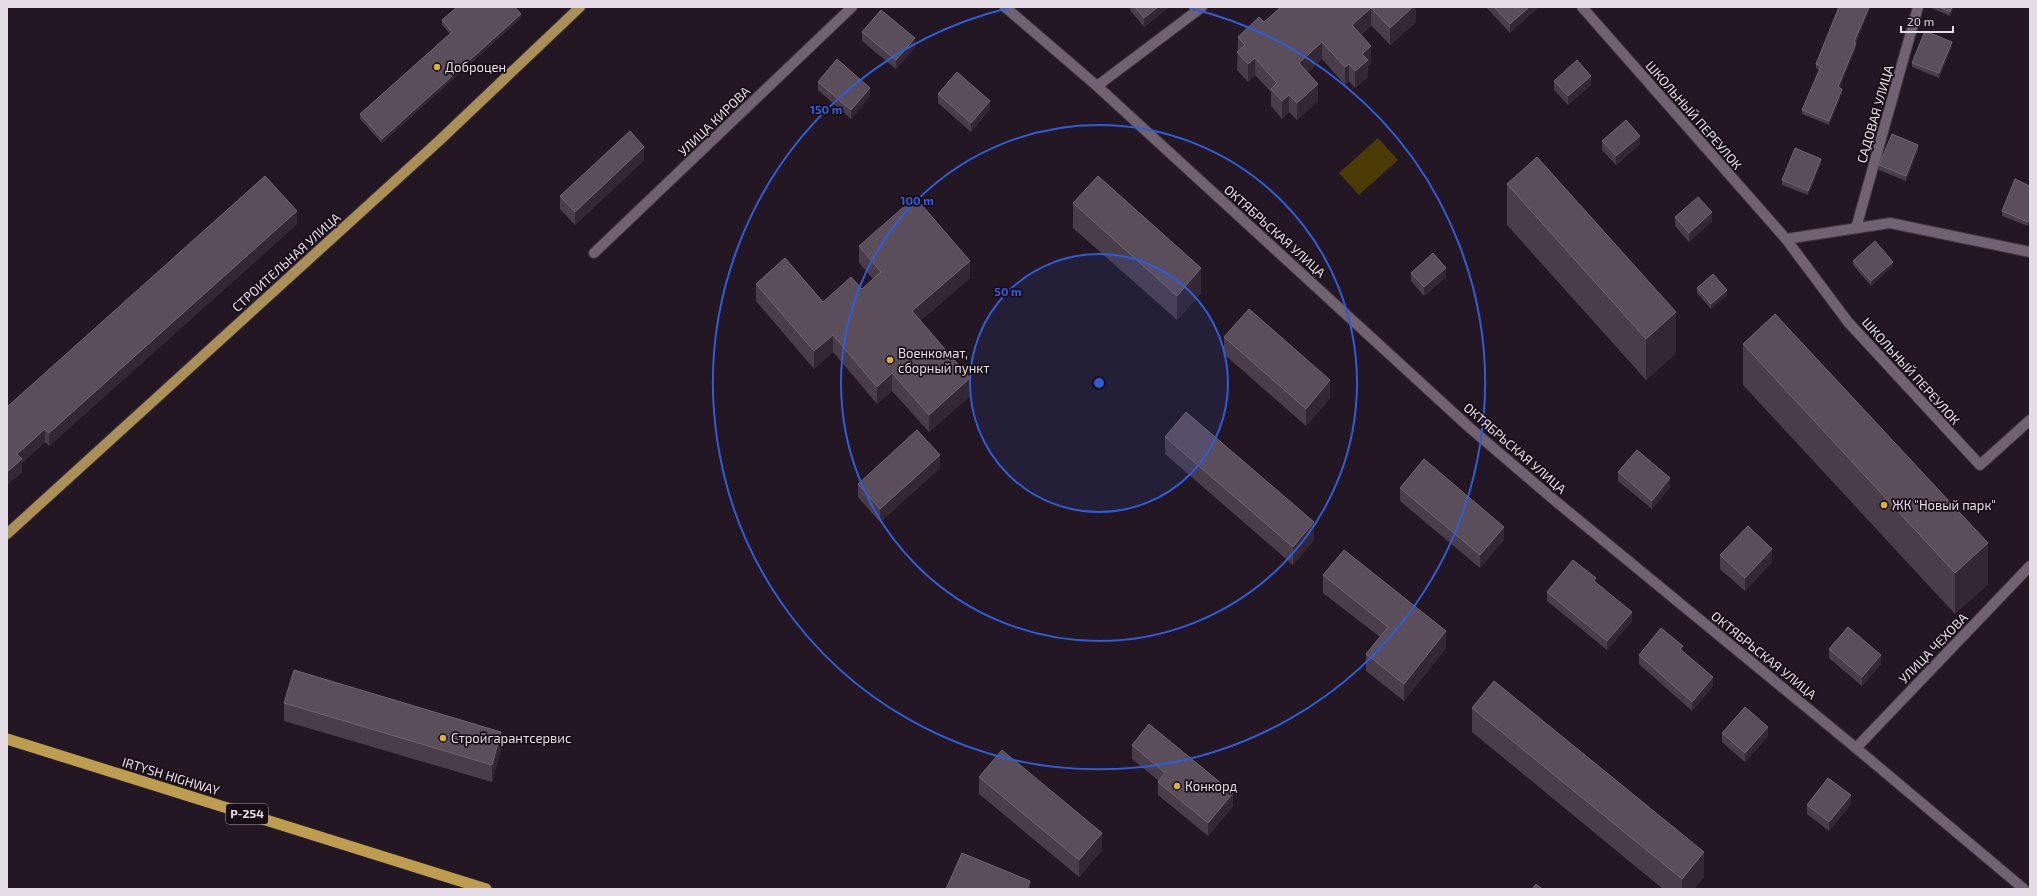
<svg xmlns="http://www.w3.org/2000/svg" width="2037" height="896" font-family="'Exo 2',sans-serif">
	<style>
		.green { fill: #4c3b05 }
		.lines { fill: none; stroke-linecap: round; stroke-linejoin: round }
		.minor-casing { stroke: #3b343b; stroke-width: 12 }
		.primary-casing { stroke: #3b343b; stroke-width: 12 }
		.trunk-casing { stroke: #3b343b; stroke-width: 12 }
		.minor { stroke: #706270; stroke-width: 10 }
		.primary { stroke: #aa8f56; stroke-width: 10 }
		.trunk { stroke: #be9e4e; stroke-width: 11 }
		.wall { fill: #493d49 }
		.shaded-wall { fill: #322732 }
		.building { fill: #5a4e5a; stroke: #6f656f }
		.ring { fill: none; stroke: #315cd9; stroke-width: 2 }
		.poi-dot { fill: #dbb233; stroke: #180e18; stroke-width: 1.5 }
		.labels { text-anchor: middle; stroke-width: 3.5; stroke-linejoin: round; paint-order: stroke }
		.shield { fill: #180e18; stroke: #a89fa8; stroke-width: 1 }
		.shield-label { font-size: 12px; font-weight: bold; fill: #e5dde5 }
		.poi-label { font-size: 13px; fill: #e5dde5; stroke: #180e18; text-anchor: start }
		.street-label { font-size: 13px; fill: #e5dde5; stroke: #180e18 }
		.centre { fill: #315cd9; stroke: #180e18; stroke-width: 2 }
		.ring-label { font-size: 12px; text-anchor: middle; font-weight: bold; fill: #315cd9; stroke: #180e18; stroke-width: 3.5; stroke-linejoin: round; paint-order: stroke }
	</style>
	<rect width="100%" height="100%" fill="#221722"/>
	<path class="green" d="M1378,138L1398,160L1359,195L1339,173Z"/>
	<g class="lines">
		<g class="minor-casing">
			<g id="minor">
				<path d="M1005,7L1097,86L1470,428L1553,499L1856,748L2024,889"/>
				<path d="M1582,7L1786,239L1848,322L1980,465L2030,420"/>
				<path d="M1097,86L1202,7"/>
				<path d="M1856,228L1918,7"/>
				<path d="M1786,239L1890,223L2030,252"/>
				<path d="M594,253L852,7"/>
				<path d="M1856,748L2030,566"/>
			</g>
		</g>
		<g class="primary-casing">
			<path id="primary" d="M7,534L440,140L580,7"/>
		</g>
		<g class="trunk-casing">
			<path id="trunk" d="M7,739L486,889"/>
		</g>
		<use href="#minor" class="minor"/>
		<use href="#primary" class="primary"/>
		<use href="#trunk" class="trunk"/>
	</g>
	<g class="wall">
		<path d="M1130,7H1169L1144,27L1130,10Z"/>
		<path d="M1281,7H1416V22L1390,45L1371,25L1361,35L1371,63L1368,66V77L1355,88L1349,81L1345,85L1322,59L1308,72L1318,101L1297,120L1289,112L1282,119L1271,106V92L1255,75L1248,82L1237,70L1238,37L1264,22Z"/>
		<path d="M1486,7H1537V8L1510,33Z"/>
		<path d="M1839,7H1870L1856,43V47L1839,88L1842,93L1829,125L1802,114V110L1819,70L1816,68V64Z"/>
		<path d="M1929,7H1954L1950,16Z"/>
		<path d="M521,18L382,143L360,119V114L450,34L442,25V20Z"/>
		<path d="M862,32L915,47L896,69L862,41Z"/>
		<path d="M1952,46L1939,78L1912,67V63Z"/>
		<path d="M1554,81L1591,85L1568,105L1554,90Z"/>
		<path d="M818,82L870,96L851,119L818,90Z"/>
		<path d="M938,94L990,109L971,132L938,103Z"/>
		<path d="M1602,141L1640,144L1616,165L1602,150Z"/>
		<path d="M1918,149L1906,181L1879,170V165Z"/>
		<path d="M644,160L575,225L560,209V196Z"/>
		<path d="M1821,163L1808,195L1782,185V180Z"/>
		<path d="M1507,184L1676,353L1646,380L1507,225Z"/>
		<path d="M2030,186L2028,226L2002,216V211Z"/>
		<path d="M1073,203L1201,293L1177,320L1073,228Z"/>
		<path d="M1675,217L1712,221L1689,242L1675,226Z"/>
		<path d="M297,224L49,446L45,442L22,463V472L7,485V407Z"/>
		<path d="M859,246L970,278L920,321L970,396L929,432L892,391L877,404L833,352L814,369L756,301V284L823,302L862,289L873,279L859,263Z"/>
		<path d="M1853,261L1893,266L1871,286L1853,265Z"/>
		<path d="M1411,273L1446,277L1424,296L1411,281Z"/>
		<path d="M1697,288L1727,295L1711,309L1697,293Z"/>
		<path d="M1224,337L1330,398L1306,426L1224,354Z"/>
		<path d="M1743,344L1988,584L1955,614L1743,385Z"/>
		<path d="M1165,437L1314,540L1293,565L1165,454Z"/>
		<path d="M940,468L880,522L858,497V484Z"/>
		<path d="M1618,472L1670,487L1652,509L1618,481Z"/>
		<path d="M1400,488L1504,540L1480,568L1400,501Z"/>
		<path d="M1720,555L1772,562L1745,591L1720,569Z"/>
		<path d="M1323,575L1446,648L1404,701L1366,671V654L1380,637L1323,593Z"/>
		<path d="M1547,592L1632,621L1607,650L1547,601Z"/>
		<path d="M1829,649L1881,664L1862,686L1829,658Z"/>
		<path d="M1683,652L1713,686L1692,711L1639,664V655Z"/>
		<path d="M284,703L501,749L492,782L284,721Z"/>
		<path d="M1472,708L1704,877L1694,889H1663L1472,732Z"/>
		<path d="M1722,733L1768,736L1745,762L1722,742Z"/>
		<path d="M1132,745L1233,806L1208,836L1158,795V782L1159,781L1132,759Z"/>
		<path d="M979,777L1102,850L1079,877L979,794Z"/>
		<path d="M1851,804L1829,831L1807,814V805Z"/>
	</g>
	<g class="shaded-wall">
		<path d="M1158,7H1169L1144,27V18Z"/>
		<path d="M1407,7H1416V22L1390,45V28Z"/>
		<path d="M1529,7H1537V8L1510,33V24Z"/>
		<path d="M1869,7H1870L1856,43V47L1838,92V87L1854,42Z"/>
		<path d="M1952,7H1954L1950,16V12Z"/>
		<path d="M1371,8V25L1352,42V25Z"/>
		<path d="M521,14V18L382,143V139Z"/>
		<path d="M915,38V47L896,69V60Z"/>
		<path d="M1322,42V59L1299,80V63Z"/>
		<path d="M1952,42V46L1939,78V73Z"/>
		<path d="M1371,46V63L1368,66V77L1355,88V71L1362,54Z"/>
		<path d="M1255,58V75L1248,82V64Z"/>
		<path d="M1349,64V81L1345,85V67Z"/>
		<path d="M1591,76V85L1568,105V96Z"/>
		<path d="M1318,84V101L1297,120V103Z"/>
		<path d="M870,88V96L851,119V110Z"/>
		<path d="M1842,89V93L1829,125V121Z"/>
		<path d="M1289,95V112L1282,119V101Z"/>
		<path d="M990,101V109L971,132V123Z"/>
		<path d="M1640,136V144L1616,165V156Z"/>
		<path d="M1918,145V149L1906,181V176Z"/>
		<path d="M644,147V160L575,225V212Z"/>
		<path d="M1821,159V163L1808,195V191Z"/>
		<path d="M297,211V224L49,446V433Z"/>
		<path d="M1712,212V221L1689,242V233Z"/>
		<path d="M2030,218V222L2028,226V222Z"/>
		<path d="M970,261V278L912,328V311Z"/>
		<path d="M1893,262V266L1871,286V281Z"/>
		<path d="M1201,268V293L1177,320V296Z"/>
		<path d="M1446,268V277L1424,296V287Z"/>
		<path d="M1727,290V295L1711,309V304Z"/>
		<path d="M1676,312V353L1646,380V339Z"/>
		<path d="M833,335V352L814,369V351Z"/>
		<path d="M892,373V391L877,404V387Z"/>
		<path d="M970,378V396L929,432V415Z"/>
		<path d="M1330,380V398L1306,426V409Z"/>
		<path d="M45,429V442L22,463V472L7,485V472L17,454Z"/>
		<path d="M940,455V468L880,522V509Z"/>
		<path d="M1670,478V487L1652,509V501Z"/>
		<path d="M1314,522V540L1293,565V547Z"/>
		<path d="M1504,527V540L1480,568V555Z"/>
		<path d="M1988,543V584L1955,614V573Z"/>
		<path d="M1772,549V562L1745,591V578Z"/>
		<path d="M1632,612V621L1607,650V641Z"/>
		<path d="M1446,631V648L1404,701V684Z"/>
		<path d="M1683,646V655L1680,649Z"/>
		<path d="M1881,655V664L1862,686V677Z"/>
		<path d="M1713,677V686L1692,711V702Z"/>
		<path d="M1768,727V736L1745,762V753Z"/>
		<path d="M501,732V749L492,782V765Z"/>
		<path d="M1233,793V806L1208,836V823Z"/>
		<path d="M1851,795V804L1829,831V822Z"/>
		<path d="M1102,833V850L1079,877V860Z"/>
		<path d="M1704,852V877L1694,889H1682V879Z"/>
		<path d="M1030,881V889H1027Z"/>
	</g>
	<g class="building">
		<path d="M457,7H515L521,14L382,139L360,114L452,32L442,20Z"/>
		<path d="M1135,7H1158L1144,18Z"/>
		<path d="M1281,7H1413L1390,28L1371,8L1352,25L1371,46L1362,54L1368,60L1355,71L1349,64L1345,67L1322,42L1299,63L1318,84L1297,103L1289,95L1282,101L1271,89L1277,83L1255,58L1248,64L1237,52L1245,45L1238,37L1259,17L1264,22Z"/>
		<path d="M1494,7H1529L1510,24Z"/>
		<path d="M1839,7H1869L1854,42L1856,43L1838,87L1842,89L1829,121L1802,110L1821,66L1816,64Z"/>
		<path d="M1939,7H1952L1950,12Z"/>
		<path d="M881,10L915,38L896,60L862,32Z"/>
		<path d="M1925,31L1952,42L1939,73L1912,63Z"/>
		<path d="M837,59L870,88L851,110L818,82Z"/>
		<path d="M1577,60L1591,76L1568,96L1554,81Z"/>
		<path d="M957,72L990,101L971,123L938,94Z"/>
		<path d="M1626,120L1640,136L1616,156L1602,141Z"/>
		<path d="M630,131L644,147L575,212L560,196Z"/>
		<path d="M1892,134L1918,145L1906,176L1879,165Z"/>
		<path d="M1795,148L1821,159L1808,191L1782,180Z"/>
		<path d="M1537,157L1676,312L1646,339L1507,184Z"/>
		<path d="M265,176L297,211L49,433L45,429L17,454L22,459L7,472V407Z"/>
		<path d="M1098,176L1201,268L1177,296L1073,203Z"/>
		<path d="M2015,179L2030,186V218L2028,222L2002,211Z"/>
		<path d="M915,197L970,261L912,311L970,378L929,415L892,373L877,387L833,335L814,351L756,284L785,258L823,302L851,277L862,289L881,272L859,246Z"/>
		<path d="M1698,197L1712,212L1689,233L1675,217Z"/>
		<path d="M1875,241L1893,262L1871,281L1853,261Z"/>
		<path d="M1433,253L1446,268L1424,287L1411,273Z"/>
		<path d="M1713,274L1727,290L1711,304L1697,288Z"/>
		<path d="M1249,309L1330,380L1306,409L1224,337Z"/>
		<path d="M1775,314L1988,543L1955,573L1743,344Z"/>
		<path d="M1186,412L1314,522L1293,547L1165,437Z"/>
		<path d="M917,430L940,455L880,509L858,484Z"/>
		<path d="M1637,450L1670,478L1652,501L1618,472Z"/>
		<path d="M1424,459L1504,527L1480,555L1400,488Z"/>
		<path d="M1748,526L1772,549L1745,578L1720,555Z"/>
		<path d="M1344,550L1446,631L1404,684L1366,654L1388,627L1323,575Z"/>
		<path d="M1573,560L1596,578L1594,581L1632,612L1607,641L1547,592Z"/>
		<path d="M1848,627L1881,655L1862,677L1829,649Z"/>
		<path d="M1661,628L1683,646L1680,649L1713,677L1692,702L1639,655Z"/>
		<path d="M294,670L501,732L492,765L284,703Z"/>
		<path d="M1494,681L1704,852L1682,879L1472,708Z"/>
		<path d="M1745,707L1768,727L1745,753L1722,733Z"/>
		<path d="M1149,724L1233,793L1208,823L1158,782L1165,773L1132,745Z"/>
		<path d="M1002,750L1102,833L1079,860L979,777Z"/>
		<path d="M1828,778L1851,795L1829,822L1807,805Z"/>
		<path d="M962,853L1030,881L1027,889H946Z"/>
		<path d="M1536,884L1542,889H1532Z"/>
	</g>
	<circle cx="1099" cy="383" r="129" fill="#315cd9" fill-opacity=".12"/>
	<g class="ring">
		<circle cx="1099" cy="383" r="129"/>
		<circle cx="1099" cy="383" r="258"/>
		<path d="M1189 8A386 386 0 1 1 1009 8"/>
	</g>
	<g class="poi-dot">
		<circle cx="437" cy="67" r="4"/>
		<circle cx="890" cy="360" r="4"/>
		<circle cx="1884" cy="505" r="4"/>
		<circle cx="443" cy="738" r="4"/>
		<circle cx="1177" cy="786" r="4"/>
	</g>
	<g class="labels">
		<rect class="shield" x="226" y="804" width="42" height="20" rx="3"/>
		<g class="shield-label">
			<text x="247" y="818">Р-254</text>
		</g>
		<g class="poi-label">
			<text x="445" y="72">Доброцен</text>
			<text x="898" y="358">Военкомат,<tspan x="898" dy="15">сборный пункт</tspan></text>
			<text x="1892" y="510">ЖК "Новый парк"</text>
			<text x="451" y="743">Стройгарантсервис</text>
			<text x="1185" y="791">Конкорд</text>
		</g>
		<g class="street-label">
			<text transform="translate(1875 114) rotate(-74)" y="5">САДОВАЯ УЛИЦА</text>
			<text transform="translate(1694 115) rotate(49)" y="5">ШКОЛЬНЫЙ ПЕРЕУЛОК</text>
			<text transform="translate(714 121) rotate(-44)" y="5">УЛИЦА КИРОВА</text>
			<text transform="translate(1275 231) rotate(42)" y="5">ОКТЯБРЬСКАЯ УЛИЦА</text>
			<text transform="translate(286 262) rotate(-42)" y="5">СТРОИТЕЛЬНАЯ УЛИЦА</text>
			<text transform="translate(1911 371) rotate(48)" y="5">ШКОЛЬНЫЙ ПЕРЕУЛОК</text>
			<text transform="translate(1515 448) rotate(41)" y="5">ОКТЯБРЬСКАЯ УЛИЦА</text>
			<text transform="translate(1933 648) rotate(-46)" y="5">УЛИЦА ЧЕХОВА</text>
			<text transform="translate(1764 655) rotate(39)" y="5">ОКТЯБРЬСКАЯ УЛИЦА</text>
			<text transform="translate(171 776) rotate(17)" y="5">IRTYSH HIGHWAY</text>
		</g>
	</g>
	<circle cx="1099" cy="383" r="6" class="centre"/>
	<g class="ring-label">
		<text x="826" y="114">150 m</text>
		<text x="917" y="205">100 m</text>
		<text x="1008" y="296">50 m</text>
	</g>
	<rect width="2037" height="896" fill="none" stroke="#e5dde5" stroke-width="16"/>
	<path d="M1901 26v6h52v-6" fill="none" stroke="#e5dde5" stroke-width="2"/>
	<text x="1907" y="26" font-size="12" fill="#e5dde5" stroke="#180e18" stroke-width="3" paint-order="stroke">20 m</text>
</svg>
